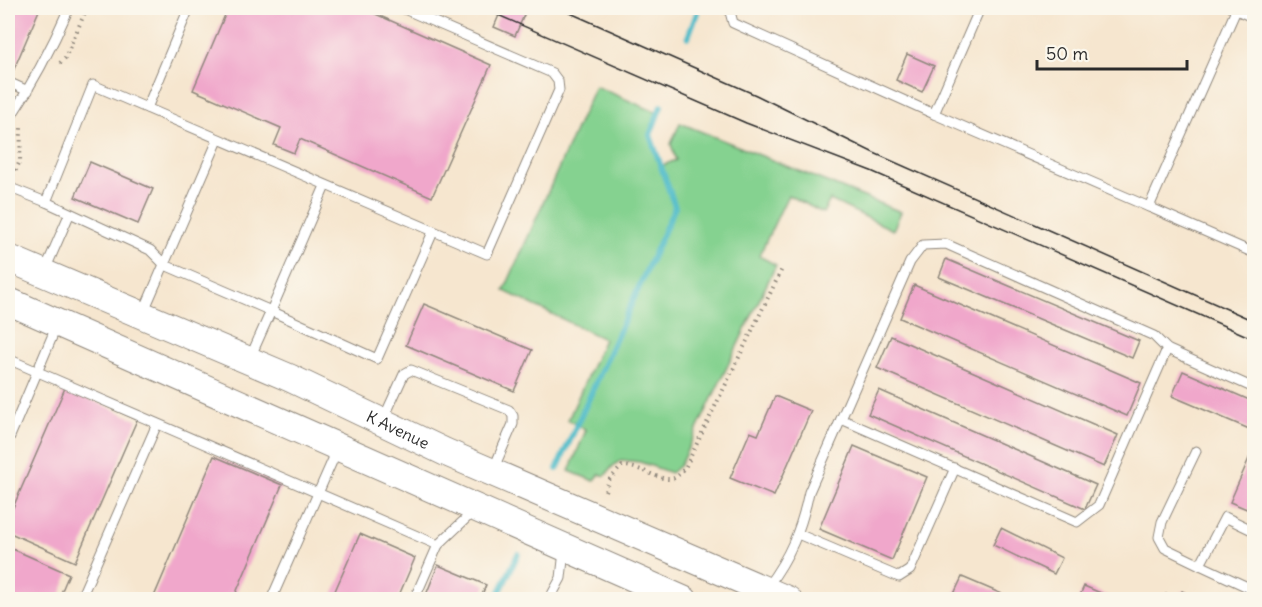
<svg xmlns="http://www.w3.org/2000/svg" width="1262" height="607" font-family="Delius,sans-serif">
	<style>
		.green { fill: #85d290; stroke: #587e5e; stroke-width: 1.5 }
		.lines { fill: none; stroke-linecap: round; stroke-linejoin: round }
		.stream { stroke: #4fbcc9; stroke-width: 6 }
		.building { fill: #f0a7cb }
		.lane-casing { stroke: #90887d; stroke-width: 11 }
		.secondary-casing { stroke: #90887d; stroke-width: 29 }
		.path { stroke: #90887d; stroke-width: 4; stroke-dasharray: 1.5 4.5; stroke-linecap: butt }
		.lane { stroke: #fff; stroke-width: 9 }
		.secondary { stroke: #fff; stroke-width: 27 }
		.tram { stroke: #2b2b2b; stroke-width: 1.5 }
		.labels { text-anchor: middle; stroke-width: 5; stroke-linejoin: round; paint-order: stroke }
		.street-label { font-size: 16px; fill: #2b2b2b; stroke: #fbf7ec }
	</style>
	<rect width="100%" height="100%" fill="#fbf7ec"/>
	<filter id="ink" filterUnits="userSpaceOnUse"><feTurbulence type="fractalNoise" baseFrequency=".0167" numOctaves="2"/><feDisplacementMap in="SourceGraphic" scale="12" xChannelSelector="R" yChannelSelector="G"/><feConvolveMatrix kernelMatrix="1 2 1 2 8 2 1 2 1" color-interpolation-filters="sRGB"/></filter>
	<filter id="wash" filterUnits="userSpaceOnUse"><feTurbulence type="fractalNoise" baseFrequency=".008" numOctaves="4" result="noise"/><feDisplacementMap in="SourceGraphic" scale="24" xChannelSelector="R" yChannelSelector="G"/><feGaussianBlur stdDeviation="1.35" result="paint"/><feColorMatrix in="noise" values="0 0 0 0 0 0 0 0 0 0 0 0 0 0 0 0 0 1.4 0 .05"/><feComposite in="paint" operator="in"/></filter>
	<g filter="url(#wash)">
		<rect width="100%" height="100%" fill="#f6e6cf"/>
		<path class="green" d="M595,86L658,113L650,135L661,166L676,160L671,144L680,123L901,212L893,230L830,200L823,213L788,195L759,256L776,265L680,465L671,473L640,462L621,460L612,467L605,476L600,474L594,481L569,471L586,430L568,420L604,339L504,291Z"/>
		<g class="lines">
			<g class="stream">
				<path d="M688,37L697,13"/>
				<path d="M557,469L675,207L650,135L661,106"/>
				<path d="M496,600L518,554"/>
			</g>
		</g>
		<g id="blocks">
			<g class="building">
				<path d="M8,8H40L8,83Z"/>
				<path d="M228,8H362L491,65L432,197L300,139L294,153L274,145L281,128L193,90Z"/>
				<path d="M502,8H527L515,36L494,27Z"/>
				<path d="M907,54L934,66L922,92L896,80Z"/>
				<path d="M90,162L153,189L138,224L75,197Z"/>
				<path d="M946,259L1139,341L1132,358L939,277Z"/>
				<path d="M914,285L1141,383L1127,416L900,318Z"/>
				<path d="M424,304L532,350L514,391L406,345Z"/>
				<path d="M891,336L1118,435L1104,467L877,368Z"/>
				<path d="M1183,371L1254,402V431L1172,396Z"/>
				<path d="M65,388L137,420L75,562L8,532V519Z"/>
				<path d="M879,390L1096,485L1085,509L868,414Z"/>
				<path d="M775,396L811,411L774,496L730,478L750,432L758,435Z"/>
				<path d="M854,446L927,477L892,560L819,529Z"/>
				<path d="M1254,447V512L1230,502Z"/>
				<path d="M214,456L282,485L233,600H155L153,599Z"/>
				<path d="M1001,528L1062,558L1054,574L993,545Z"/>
				<path d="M360,534L415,558L397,600H331Z"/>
				<path d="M8,547L69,574L58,600H8Z"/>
				<path d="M438,565L486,585L480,600H424Z"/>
				<path d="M962,577L1009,597L1008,600H967L954,594Z"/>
				<path d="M1084,586L1115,599V600H1078Z"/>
				<path d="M1182,591L1201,600H1163L1166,594L1178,599Z"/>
			</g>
		</g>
	</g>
	<g filter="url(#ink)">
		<use href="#blocks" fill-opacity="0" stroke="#90887d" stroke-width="1.5"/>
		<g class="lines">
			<g class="lane-casing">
				<g id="lane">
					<path d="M729,8L733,23L934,114"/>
					<path d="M980,8L934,114L1149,207L1237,8"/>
					<path d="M1232,8L1254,18"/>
					<path d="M8,82L28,91"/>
					<path d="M147,108L189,8"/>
					<path d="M8,121C32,85 52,47 69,8"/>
					<path d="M325,186L271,311L165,265L150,250L46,202L93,85L487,254L559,90L558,81L552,73L402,8"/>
					<path d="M8,187L46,202"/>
					<path d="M1149,207L1254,253"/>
					<path d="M45,270L69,215"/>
					<path d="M143,313L218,140"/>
					<path d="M250,358L271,311L377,359L433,232"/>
					<path d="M8,359L438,545L414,600"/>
					<path d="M841,419L1077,522L1099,505L1167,349"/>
					<path d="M383,420L404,374L411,370L509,410L513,416V424L493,470"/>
					<path d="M8,441L57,325"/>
					<path d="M1196,451L1162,522L1159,537L1165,548L1200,565"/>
					<path d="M1254,531L1225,517L1200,565L1254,590"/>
					<path d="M798,534L899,577L910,570L955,468"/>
					<path d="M438,545L474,511"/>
					<path d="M767,587C790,556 801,530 809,492L910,262L923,245L946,244L1154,336L1167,349L1254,388"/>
					<path d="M80,600L157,424"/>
					<path d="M271,600L338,448"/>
					<path d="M549,600L561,578L564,551"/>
				</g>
			</g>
			<g class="secondary-casing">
				<g id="secondary">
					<path id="s1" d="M8,258L290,378L445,452L788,600"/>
					<path d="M8,301L684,600"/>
				</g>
			</g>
			<g class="path">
				<path d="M60,63L65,58L87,8"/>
				<path d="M13,176L20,161L21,128"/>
				<path d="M605,491L609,480L622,466C640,466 657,479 669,479C677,479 680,473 685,468L782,269"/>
			</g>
			<use href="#lane" class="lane"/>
			<use href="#secondary" class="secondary"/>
			<g class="tram">
				<path d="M482,8L746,123L871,171L1254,339"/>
				<path d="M559,8L756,95L874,153L1254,321"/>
			</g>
		</g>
	</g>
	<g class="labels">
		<g class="street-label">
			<text dy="6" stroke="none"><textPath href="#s1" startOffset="426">K Avenue</textPath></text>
		</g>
	</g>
	<rect width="1262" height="607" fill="none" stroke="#fbf7ec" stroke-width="30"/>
	<path d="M1037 60v9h150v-9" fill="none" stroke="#2b2b2b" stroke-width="3"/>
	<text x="1046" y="60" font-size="18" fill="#2b2b2b" stroke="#fbf7ec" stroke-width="4.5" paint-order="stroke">50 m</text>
</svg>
